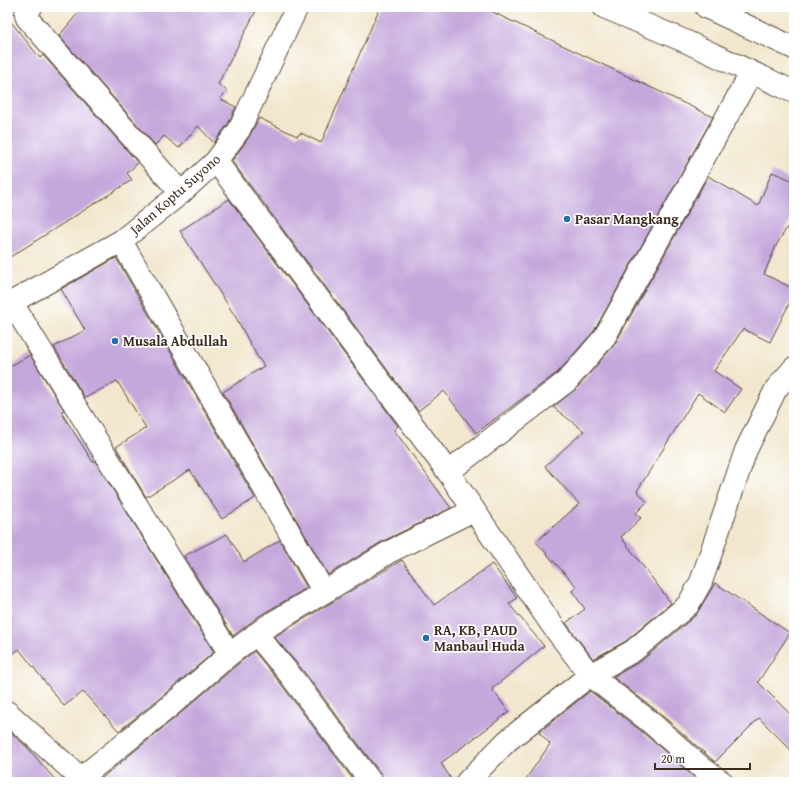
<svg xmlns="http://www.w3.org/2000/svg" width="801" height="789" font-family="'Gentium Book Plus',serif">
	<style>
		.building { fill: #c4a7db }
		.lines { fill: none; stroke-linecap: round; stroke-linejoin: round }
		.minor-casing { stroke: #564638; stroke-width: 24 }
		.major-casing { stroke: #564638; stroke-width: 24 }
		.highway-casing { stroke: #564638; stroke-width: 24 }
		.minor { stroke: #fff; stroke-width: 22 }
		.major { stroke: #fff; stroke-width: 22 }
		.highway { stroke: #fff; stroke-width: 22 }
		.poi-dot { fill: #1f6fb2; stroke: #fff; stroke-width: 1.5 }
		.labels { text-anchor: middle; stroke-width: 3.5; stroke-linejoin: round; paint-order: stroke }
		.street-label { font-size: 14px; fill: #3b2a1e; stroke: #fff }
		.poi-label { font-size: 14px; font-weight: bold; fill: #3b2a1e; stroke: #fff; text-anchor: start }
	</style>
	<rect width="100%" height="100%" fill="#fff"/>
	<filter id="ink" filterUnits="userSpaceOnUse"><feTurbulence type="fractalNoise" baseFrequency=".025" numOctaves="2"/><feDisplacementMap in="SourceGraphic" scale="8" xChannelSelector="R" yChannelSelector="G"/><feConvolveMatrix kernelMatrix="1 2 1 2 8 2 1 2 1" color-interpolation-filters="sRGB"/></filter>
	<filter id="wash" filterUnits="userSpaceOnUse"><feTurbulence type="fractalNoise" baseFrequency=".012" numOctaves="4" result="noise"/><feDisplacementMap in="SourceGraphic" scale="16" xChannelSelector="R" yChannelSelector="G"/><feGaussianBlur stdDeviation="0.9" result="paint"/><feColorMatrix in="noise" values="0 0 0 0 0 0 0 0 0 0 0 0 0 0 0 0 0 1.4 0 .05"/><feComposite in="paint" operator="in"/></filter>
	<g filter="url(#wash)">
		<rect width="100%" height="100%" fill="#f2e7ce"/>
		<g id="blocks">
			<g class="building">
				<path d="M83,7H258L218,84L227,91L220,99L236,107L228,124L214,143L198,126L179,148L164,136L155,145L59,36Z"/>
				<path d="M380,7H482L713,117L594,331L558,372L476,433L444,391L418,411L232,161L249,137L259,118L297,136L301,133L321,143Z"/>
				<path d="M7,17L40,58L43,55L138,163L127,173L132,180L7,259Z"/>
				<path d="M772,172L794,181V216L777,244L764,274L794,289V294L770,342L743,329L714,371L741,389L725,412L698,393L637,491L647,502L636,513L641,518L621,537L671,603L626,641L593,659L566,623L585,609L572,591L577,587L536,542L579,504L545,466L584,431L553,407L576,389L615,344L708,176L758,206Z"/>
				<path d="M229,199L398,426L394,430L451,508L383,541L328,575L223,392L264,366L257,356L235,316L180,231Z"/>
				<path d="M116,258L255,498L222,519L190,470L146,497L116,447L146,428L117,381L85,398L54,347L85,330L61,289Z"/>
				<path d="M30,355L64,410L61,412L93,462L95,461L214,652L161,697L119,731L83,692L64,706L19,649L7,659V368Z"/>
				<path d="M227,534L244,562L280,540L307,588L259,616L233,636L184,556Z"/>
				<path d="M402,560L434,605L492,564L517,598L509,604L544,646L492,689L509,712L441,763L453,782H383L381,774L301,668L274,637Z"/>
				<path d="M715,583L790,633L758,682L794,718V753L759,718L715,762L657,711L613,677L641,661L696,615Z"/>
				<path d="M254,651L281,684L355,782H97L177,716L238,664Z"/>
				<path d="M590,691L641,731L698,780L696,782H524L550,744L539,732Z"/>
				<path d="M7,729L28,748L57,782H7Z"/>
			</g>
		</g>
	</g>
	<g filter="url(#ink)">
		<use href="#blocks" fill-opacity="0" stroke="#564638" stroke-width="1"/>
		<g class="lines">
			<g class="minor-casing">
				<g id="minor">
					<path d="M31,7L26,14L27,18L181,193"/>
					<path d="M216,161L448,472L552,625L590,675L649,721L702,768L722,782"/>
					<path d="M121,241L324,592"/>
					<path d="M12,303L131,496L230,654"/>
					<path d="M448,472L567,381L604,338L751,73"/>
					<path d="M256,634L291,676L371,782"/>
					<path d="M7,712L85,782"/>
					<path d="M76,782L169,707L230,654L266,627L344,580L389,552L474,510"/>
					<path d="M467,782L507,741L590,675L633,651L688,605L701,582L746,450L776,389L794,368"/>
				</g>
			</g>
			<g class="major-casing">
				<path id="major" d="M7,305L121,241L181,193L216,161L239,130L297,7"/>
			</g>
			<g class="highway-casing">
				<g id="highway">
					<path d="M604,7L687,42L794,92"/>
					<path d="M706,7L794,48"/>
				</g>
			</g>
			<use href="#minor" class="minor"/>
			<use href="#major" class="major"/>
			<use href="#highway" class="highway"/>
		</g>
	</g>
	<g class="poi-dot">
		<circle cx="567" cy="219" r="4"/>
		<circle cx="115" cy="341" r="4"/>
		<circle cx="426" cy="638" r="4"/>
	</g>
	<g class="labels">
		<g class="street-label">
			<text transform="translate(175 194) rotate(-41)" y="5">Jalan Koptu Suyono</text>
		</g>
		<g class="poi-label">
			<text x="575" y="224">Pasar Mangkang</text>
			<text x="123" y="346">Musala Abdullah</text>
			<text x="434" y="635">RA, KB, PAUD<tspan x="434" dy="16">Manbaul Huda</tspan></text>
		</g>
	</g>
	<rect width="801" height="789" fill="none" stroke="#fff" stroke-width="24"/>
	<path d="M655 763v6h95v-6" fill="none" stroke="#3b2a1e" stroke-width="2"/>
	<text x="661" y="763" font-size="12" fill="#3b2a1e" stroke="#ffffff" stroke-width="3" paint-order="stroke">20 m</text>
</svg>
